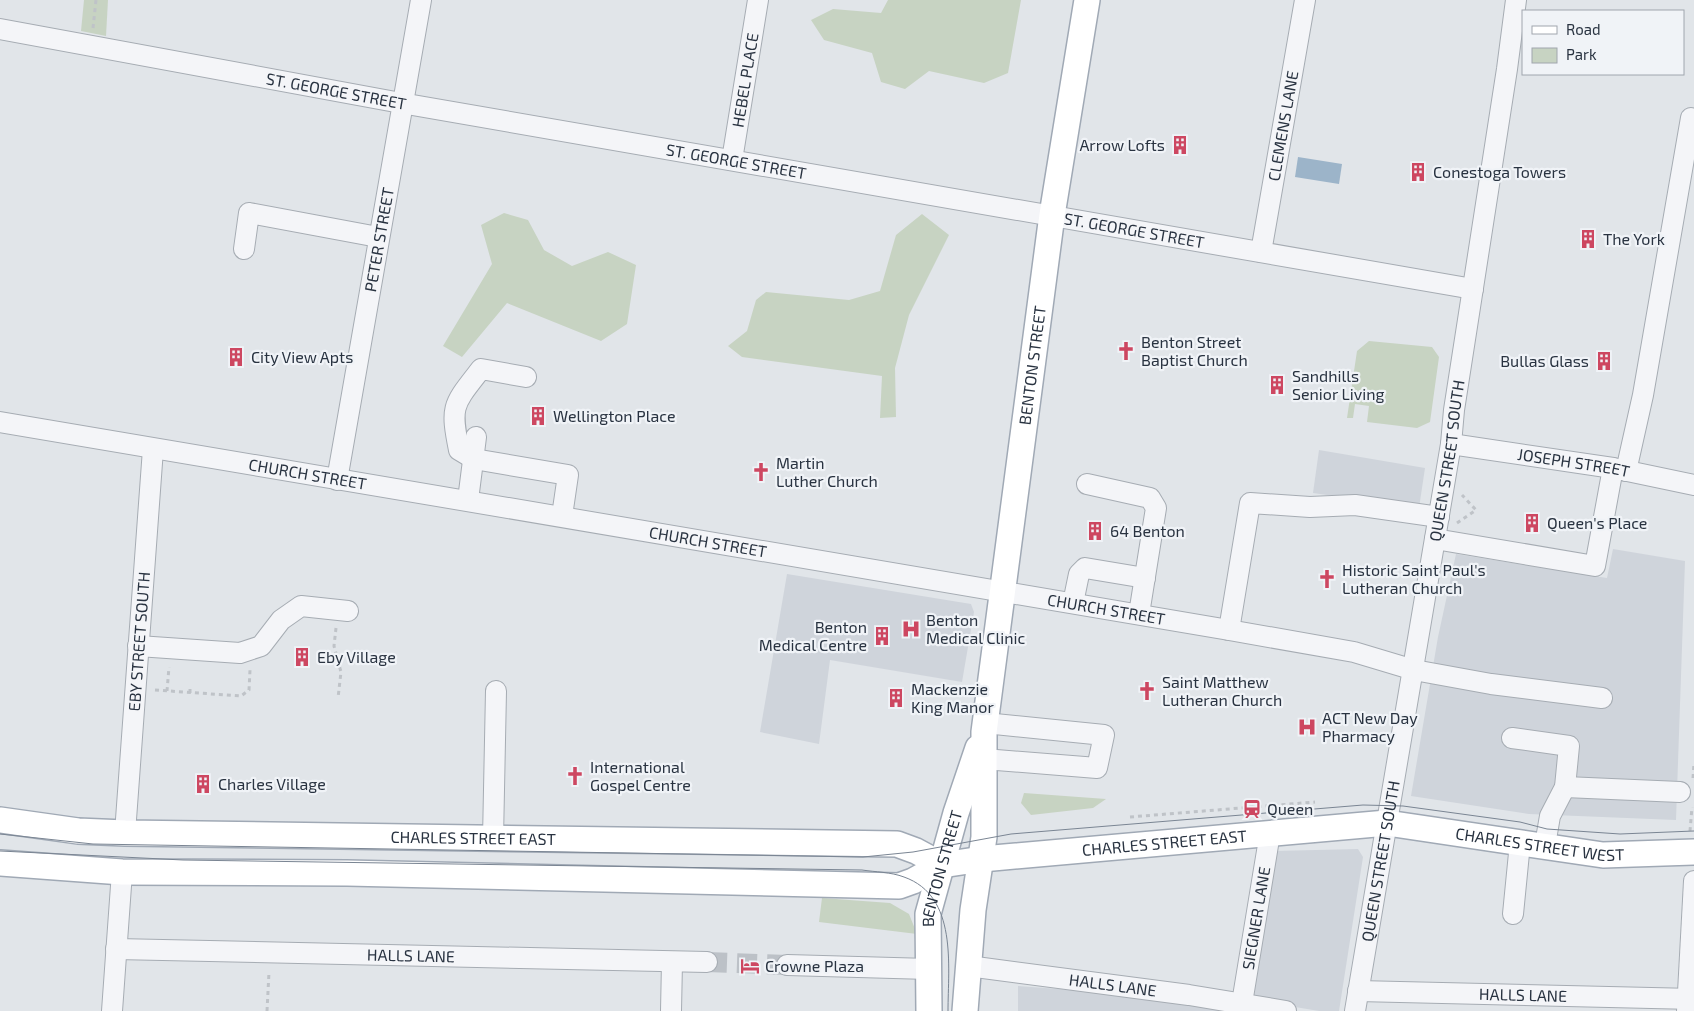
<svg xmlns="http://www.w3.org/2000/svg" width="1694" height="1011" font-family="'Exo 2',sans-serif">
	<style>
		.built { fill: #cfd4db }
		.green { fill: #c7d3c2 }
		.water { fill: #9cb4c9 }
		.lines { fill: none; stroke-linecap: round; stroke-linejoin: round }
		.minor-tunnel { stroke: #bcc1c7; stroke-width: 20; stroke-dasharray: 20 10; stroke-linecap: butt }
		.minor-casing { stroke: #a6acb3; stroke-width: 22 }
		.major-casing { stroke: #a0a9b5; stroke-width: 28 }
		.path { stroke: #bfc3c8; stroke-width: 3; stroke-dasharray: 4 4; stroke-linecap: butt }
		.minor { stroke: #f4f5f8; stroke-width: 20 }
		.major { stroke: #fff; stroke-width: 25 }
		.tram { stroke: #7a8593; stroke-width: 1 }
		.labels { text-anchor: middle; stroke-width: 4.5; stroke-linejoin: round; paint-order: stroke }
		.street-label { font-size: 16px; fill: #293341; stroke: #f0f3f7 }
		.poi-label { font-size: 16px; fill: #293341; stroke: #f0f3f7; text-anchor: start }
	</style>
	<rect width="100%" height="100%" fill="#e1e5e9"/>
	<g class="built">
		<path d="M1319,450L1425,468L1419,508L1313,493Z"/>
		<path d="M1613,549L1685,561L1676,820L1529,814L1411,796L1438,637L1456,554L1607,578Z"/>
		<path d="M787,574L971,604L974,612L962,682L830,660L819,744L760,732Z"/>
		<path d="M1358,849L1363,857L1339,1011H1319L1248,999L1274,851Z"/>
		<path d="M1018,986L1154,996L1247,1011H1018Z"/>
	</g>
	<g class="green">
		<path d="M84,0H108L106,36L81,31Z"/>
		<path d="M888,0H1021L1008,73L984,83L929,71L905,89L881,82L872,53L824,40L811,20L833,9L881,13Z"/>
		<path d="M504,213L528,220L544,250L572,266L608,252L636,265L627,324L601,341L507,303L462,357L443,346L492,264L481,225Z"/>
		<path d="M922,214L949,235L909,315L895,368L896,417L880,418L882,376L742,357L728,346L747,331L756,300L766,292L849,300L880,291L896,235Z"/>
		<path d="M1369,341L1432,347L1439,357L1430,422L1417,428L1367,422L1369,406L1355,404L1353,418H1347L1357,351Z"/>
		<path d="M1024,793L1106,799L1093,808L1031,815L1021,803Z"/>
		<path d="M822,898L890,903L909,914L917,934L819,922Z"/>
	</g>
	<path class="water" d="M1298,157L1342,164L1339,184L1295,177Z"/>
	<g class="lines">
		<path class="minor-tunnel" d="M707,962L787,965"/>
		<g class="minor-casing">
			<g id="minor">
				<path id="s1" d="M0,29L401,103L1473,289"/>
				<path id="s2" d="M732,160L758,0"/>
				<path d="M244,249L249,213L378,237"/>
				<path id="s3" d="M1261,252L1305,0"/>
				<path d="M526,377L481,369C453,405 450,405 459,450L474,459L568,475L562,516"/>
				<path id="s4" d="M0,422L1229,630L1354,652L1414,670L1491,684L1602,698"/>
				<path id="s5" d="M1451,444L1613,468L1694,485"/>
				<path d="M1626,471L1643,395L1691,118"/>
				<path id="s6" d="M337,480L421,0"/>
				<path d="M1087,484L1150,498L1156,508L1139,614"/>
				<path d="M468,500L476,437"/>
				<path d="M1435,539L1595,566L1613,468"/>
				<path d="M1073,603L1079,574L1085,568L1145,578"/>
				<path d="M1229,630L1250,503L1310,507L1355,505L1439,517"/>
				<path d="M138,646L240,653L261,646L281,620L301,606L348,611"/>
				<path d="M1512,738L1569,746L1565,787L1550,816L1545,845"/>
				<path d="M984,759L1097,768L1104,735L985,723"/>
				<path d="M1565,787L1680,792"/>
				<path id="s7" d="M125,833L153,449"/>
				<path d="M493,839L496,691"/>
				<path d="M1513,914L1520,843"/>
				<path id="s8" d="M116,949L707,962"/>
				<path d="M787,965L929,969"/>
				<path id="s9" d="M968,966L1189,995L1286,1011"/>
				<path id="s10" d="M1358,991L1694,999"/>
				<path id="s11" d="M1242,1003L1270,833"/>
				<path d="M112,1011L122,872"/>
				<path d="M671,1011L672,962"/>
				<path id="s12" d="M1355,1011L1451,444L1454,410L1507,69L1516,0"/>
				<path d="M1687,1011L1694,881"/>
			</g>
		</g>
		<g class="major-casing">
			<g id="major">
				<path id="s13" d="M0,820L78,831L125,833L897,844L916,851L942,865"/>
				<path id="s14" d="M0,863L122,872L347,873L899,886L913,881L942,865L982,859L1387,823L1603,855L1694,852"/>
				<path id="s15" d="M929,1011L928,914L956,813L978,748"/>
				<path id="s16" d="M965,1011L973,910L984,837V732L1052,215L1087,0"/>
			</g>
		</g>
		<g class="path">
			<path d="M93,28L96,0"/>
			<path d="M1457,523L1476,510L1462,495"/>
			<path d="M336,628L334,646L341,672L338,698"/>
			<path d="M155,690L241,696L249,690L250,670"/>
			<path d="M167,691L169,667"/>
			<path d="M190,693V687"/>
			<path d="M1693,778L1694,763"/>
			<path d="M1130,817L1315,802"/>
			<path d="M1690,831L1692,807"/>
			<path d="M267,1011L269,972"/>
		</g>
		<use href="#minor" class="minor"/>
		<use href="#major" class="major"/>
		<g class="tram">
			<path d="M0,834L93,844L863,857L913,852L1011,834L1363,805L1403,806L1520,822L1547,829L1620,834L1694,831"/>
			<path d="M0,851L183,860L862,870C875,872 891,872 904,877C958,896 948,966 948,1011"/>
		</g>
	</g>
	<defs>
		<g id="building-bare" transform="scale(1.5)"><path d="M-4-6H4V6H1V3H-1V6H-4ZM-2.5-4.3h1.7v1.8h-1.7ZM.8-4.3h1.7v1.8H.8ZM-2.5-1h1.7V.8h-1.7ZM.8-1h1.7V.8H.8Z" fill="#cd4761" stroke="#f0f3f7" stroke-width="2.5" paint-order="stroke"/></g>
		<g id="church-bare" transform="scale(1.5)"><path d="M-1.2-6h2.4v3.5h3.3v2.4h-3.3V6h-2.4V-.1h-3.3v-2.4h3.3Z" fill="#cd4761" stroke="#f0f3f7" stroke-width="2.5" paint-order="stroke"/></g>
		<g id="hospital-bare" transform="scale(1.5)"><path d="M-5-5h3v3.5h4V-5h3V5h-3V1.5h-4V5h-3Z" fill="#cd4761" stroke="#f0f3f7" stroke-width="2.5" paint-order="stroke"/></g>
		<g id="station-bare" transform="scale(1.5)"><path d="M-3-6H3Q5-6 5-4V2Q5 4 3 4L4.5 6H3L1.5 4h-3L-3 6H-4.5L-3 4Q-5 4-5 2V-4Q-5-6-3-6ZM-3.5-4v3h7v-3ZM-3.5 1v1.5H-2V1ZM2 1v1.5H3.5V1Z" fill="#cd4761" stroke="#f0f3f7" stroke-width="2.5" paint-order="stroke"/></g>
		<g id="hotel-bare" transform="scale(1.5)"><path d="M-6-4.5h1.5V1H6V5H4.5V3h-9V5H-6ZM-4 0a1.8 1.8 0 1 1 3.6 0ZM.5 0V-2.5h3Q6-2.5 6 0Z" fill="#cd4761" stroke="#f0f3f7" stroke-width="2.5" paint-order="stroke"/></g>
	</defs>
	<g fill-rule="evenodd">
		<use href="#building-bare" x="1180" y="145"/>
		<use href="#building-bare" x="1418" y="172"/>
		<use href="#building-bare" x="1588" y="239"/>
		<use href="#church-bare" x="1126" y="351"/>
		<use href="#building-bare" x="236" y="357"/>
		<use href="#building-bare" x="1604" y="361"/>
		<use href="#building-bare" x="1277" y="385"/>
		<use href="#building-bare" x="538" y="416"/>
		<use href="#church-bare" x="761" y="472"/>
		<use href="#building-bare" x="1532" y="523"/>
		<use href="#building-bare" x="1095" y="531"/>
		<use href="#church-bare" x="1327" y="579"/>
		<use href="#hospital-bare" x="911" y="629"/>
		<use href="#building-bare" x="882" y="636"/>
		<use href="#building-bare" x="302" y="657"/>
		<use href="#church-bare" x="1147" y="691"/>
		<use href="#building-bare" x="896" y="698"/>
		<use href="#hospital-bare" x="1307" y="727"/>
		<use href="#church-bare" x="575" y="776"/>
		<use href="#building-bare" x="203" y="784"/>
		<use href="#station-bare" x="1252" y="809"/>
		<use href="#hotel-bare" x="750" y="966"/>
	</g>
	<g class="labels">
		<g class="street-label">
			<text dy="6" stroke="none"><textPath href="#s2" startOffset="81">HEBEL PLACE</textPath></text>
			<text dy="6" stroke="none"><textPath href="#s1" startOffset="342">ST. GEORGE STREET</textPath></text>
			<text dy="6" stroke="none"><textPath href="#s3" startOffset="128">CLEMENS LANE</textPath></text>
			<text dy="6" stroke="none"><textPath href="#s1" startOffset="748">ST. GEORGE STREET</textPath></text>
			<text dy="6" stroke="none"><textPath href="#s1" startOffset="1152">ST. GEORGE STREET</textPath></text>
			<text dy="6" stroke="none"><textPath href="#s6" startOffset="244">PETER STREET</textPath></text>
			<text dy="6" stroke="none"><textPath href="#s16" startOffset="650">BENTON STREET</textPath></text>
			<text dy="6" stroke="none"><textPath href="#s12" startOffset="558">QUEEN STREET SOUTH</textPath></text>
			<text dy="6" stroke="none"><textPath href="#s5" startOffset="124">JOSEPH STREET</textPath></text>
			<text dy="6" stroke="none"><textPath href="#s4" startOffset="312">CHURCH STREET</textPath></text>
			<text dy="6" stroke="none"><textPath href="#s4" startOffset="718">CHURCH STREET</textPath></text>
			<text dy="6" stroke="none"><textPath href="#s4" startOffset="1122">CHURCH STREET</textPath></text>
			<text dy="6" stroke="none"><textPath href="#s7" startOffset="192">EBY STREET SOUTH</textPath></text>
			<text dy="6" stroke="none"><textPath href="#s13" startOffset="474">CHARLES STREET EAST</textPath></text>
			<text dy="6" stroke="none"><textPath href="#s14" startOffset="1171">CHARLES STREET EAST</textPath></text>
			<text dy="6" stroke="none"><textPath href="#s14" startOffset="1549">CHARLES STREET WEST</textPath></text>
			<text dy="6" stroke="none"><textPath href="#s12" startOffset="152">QUEEN STREET SOUTH</textPath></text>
			<text dy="6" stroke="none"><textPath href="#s15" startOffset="144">BENTON STREET</textPath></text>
			<text dy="6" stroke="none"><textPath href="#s11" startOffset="86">SIEGNER LANE</textPath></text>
			<text dy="6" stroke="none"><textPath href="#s8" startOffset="295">HALLS LANE</textPath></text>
			<text dy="6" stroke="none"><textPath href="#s9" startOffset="146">HALLS LANE</textPath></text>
			<text dy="6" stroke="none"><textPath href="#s10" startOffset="165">HALLS LANE</textPath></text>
		</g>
		<g class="poi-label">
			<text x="1165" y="151" text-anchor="end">Arrow Lofts</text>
			<text x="1433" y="178">Conestoga Towers</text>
			<text x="1603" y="245">The York</text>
			<text x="1141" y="348">Benton Street<tspan x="1141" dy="18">Baptist Church</tspan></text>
			<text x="251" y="363">City View Apts</text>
			<text x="1589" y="367" text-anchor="end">Bullas Glass</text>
			<text x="1292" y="382">Sandhills<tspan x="1292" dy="18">Senior Living</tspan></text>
			<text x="553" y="422">Wellington Place</text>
			<text x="776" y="469">Martin<tspan x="776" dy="18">Luther Church</tspan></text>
			<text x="1547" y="529">Queen's Place</text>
			<text x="1110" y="537">64 Benton</text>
			<text x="1342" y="576">Historic Saint Paul's<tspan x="1342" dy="18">Lutheran Church</tspan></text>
			<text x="926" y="626">Benton<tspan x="926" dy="18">Medical Clinic</tspan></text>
			<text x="867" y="633" text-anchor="end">Benton<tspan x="867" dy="18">Medical Centre</tspan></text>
			<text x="317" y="663">Eby Village</text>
			<text x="1162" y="688">Saint Matthew<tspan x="1162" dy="18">Lutheran Church</tspan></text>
			<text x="911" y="695">Mackenzie<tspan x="911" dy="18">King Manor</tspan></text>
			<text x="1322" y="724">ACT New Day<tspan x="1322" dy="18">Pharmacy</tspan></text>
			<text x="590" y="773">International<tspan x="590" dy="18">Gospel Centre</tspan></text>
			<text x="218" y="790">Charles Village</text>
			<text x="1267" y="815">Queen</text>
			<text x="765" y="972">Crowne Plaza</text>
		</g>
	</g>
	<rect x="1522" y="10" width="162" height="65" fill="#f0f3f7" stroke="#a0a6ae"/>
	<rect x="1532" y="26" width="25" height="8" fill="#ffffff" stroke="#a0a6ae"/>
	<text x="1566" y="35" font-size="15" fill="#293341">Road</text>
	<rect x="1532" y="48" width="25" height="15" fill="#c7d3c2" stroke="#a0a6ae"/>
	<text x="1566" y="60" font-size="15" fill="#293341">Park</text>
</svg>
